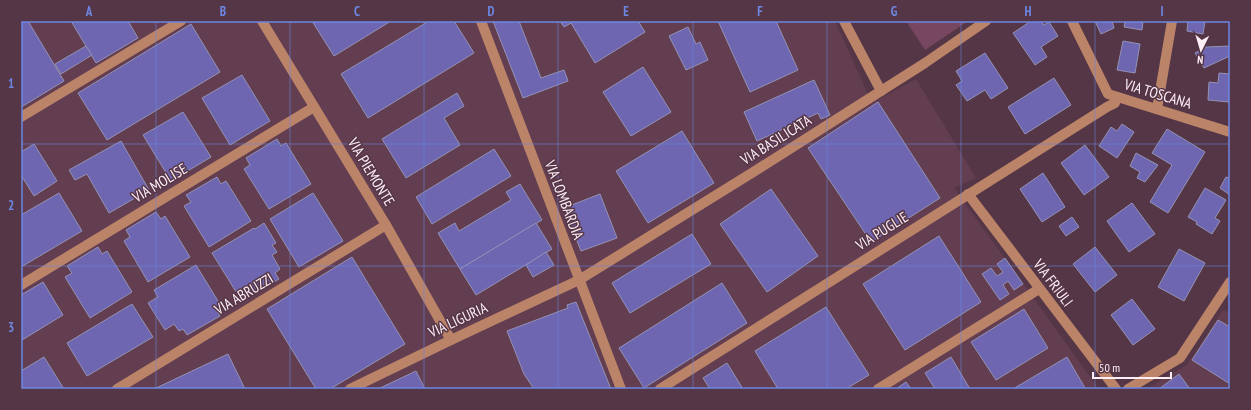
<svg xmlns="http://www.w3.org/2000/svg" width="1251" height="410" font-family="'PT Sans Narrow',sans-serif">
	<style>
		.built { fill: #633e51 }
		.green { fill: #774660 }
		.building { fill: #6e66b0; stroke: #9492b5 }
		.lines { fill: none; stroke-linecap: round; stroke-linejoin: round }
		.minor { stroke: #bb8469; stroke-width: 10 }
		.grid { fill: none; stroke: #6c86e2; stroke-width: 1; stroke-opacity: 0.55 }
		.labels { text-anchor: middle; stroke-width: 3; stroke-linejoin: round; paint-order: stroke }
		.street-label { font-size: 15px; fill: #feeef6; stroke: #553646 }
		.neatline { fill: none; stroke: #6c86e2; stroke-width: 1.5 }
		.grid-label { font-size: 13px; text-anchor: middle; font-weight: bold; fill: #6c86e2 }
	</style>
	<rect width="100%" height="100%" fill="#553646"/>
	<g class="built">
		<path d="M21,21H835L872,103L916,79L976,178L954,188L1099,389H21Z"/>
		<path d="M1223,310L1230,313V389H1146L1187,365Z"/>
	</g>
	<path class="green" d="M906,21H968L925,50Z"/>
	<g class="building">
		<path d="M21,21H28L64,81L23,106L21,103Z"/>
		<path d="M71,21H128L138,38L96,63Z"/>
		<path d="M312,21H391L334,56Z"/>
		<path d="M429,21H454L474,53L368,118L341,74Z"/>
		<path d="M493,21H519L541,78L564,70L568,81L523,98Z"/>
		<path d="M560,21H638L645,32L595,63L571,23L564,27Z"/>
		<path d="M718,21H776L798,70L750,92Z"/>
		<path d="M1031,21H1041L1044,25L1049,22L1058,36L1041,47L1047,57L1035,65L1013,33Z"/>
		<path d="M1095,21H1112L1114,28L1101,34Z"/>
		<path d="M1125,21H1143L1142,30L1124,27Z"/>
		<path d="M1188,21H1205L1203,34L1187,31Z"/>
		<path d="M191,24L220,72L107,140L78,93Z"/>
		<path d="M688,27L696,44L700,42L708,60L686,70L669,36Z"/>
		<path d="M1123,41L1140,44L1135,73L1117,70Z"/>
		<path d="M86,46L92,55L61,74L55,64Z"/>
		<path d="M1230,46V56L1204,68L1195,53L1206,47Z"/>
		<path d="M985,53L1008,88L991,99L985,90L967,101L956,85L962,81L956,71Z"/>
		<path d="M643,67L671,112L631,136L603,92Z"/>
		<path d="M1219,73L1230,74L1229,102L1208,100L1209,82L1218,83Z"/>
		<path d="M242,75L270,121L230,145L202,98Z"/>
		<path d="M1054,78L1071,105L1025,134L1008,107Z"/>
		<path d="M814,80L830,115L821,119L818,113L757,141L744,112Z"/>
		<path d="M457,93L464,106L444,118L460,145L406,178L382,139Z"/>
		<path d="M878,102L940,198L871,242L808,148Z"/>
		<path d="M183,112L211,157L171,181L143,135Z"/>
		<path d="M1122,124L1134,132L1117,158L1099,146L1111,127L1117,131Z"/>
		<path d="M1167,129L1205,152L1168,213L1150,202L1172,165L1152,153Z"/>
		<path d="M682,131L714,183L648,223L616,171Z"/>
		<path d="M277,139L281,146L286,143L311,184L269,209L244,169L250,165L246,158Z"/>
		<path d="M121,141L149,190L109,213L87,174L75,180L69,170Z"/>
		<path d="M34,144L57,181L34,196L21,175V152Z"/>
		<path d="M1085,145L1109,177L1084,195L1061,163Z"/>
		<path d="M494,149L511,176L432,224L416,197Z"/>
		<path d="M1136,153L1158,165L1145,182L1137,178L1140,172L1130,166Z"/>
		<path d="M1043,173L1065,207L1042,222L1020,189Z"/>
		<path d="M1230,175V195L1220,188L1226,177L1228,178Z"/>
		<path d="M217,177L221,184L226,181L251,221L209,247L184,206L191,202L186,195Z"/>
		<path d="M520,184L542,220L460,269L438,233L455,223L459,231L511,200L506,192Z"/>
		<path d="M1205,188L1226,200L1215,218L1220,221L1212,234L1196,224L1197,222L1188,217Z"/>
		<path d="M771,189L818,256L767,292L720,224Z"/>
		<path d="M59,193L82,231L21,267V215Z"/>
		<path d="M313,193L343,241L299,267L270,219Z"/>
		<path d="M600,194L617,238L581,251L564,208Z"/>
		<path d="M1132,203L1155,234L1129,252L1107,221Z"/>
		<path d="M156,212L161,219L165,216L190,257L148,282L124,241L130,237L126,230Z"/>
		<path d="M1072,217L1079,227L1066,236L1059,226Z"/>
		<path d="M264,223L276,243L272,245L277,252L272,255L280,269L275,273L279,279L247,298L243,292L238,295L212,253L254,228L255,229Z"/>
		<path d="M536,223L552,249L476,295L460,269Z"/>
		<path d="M692,234L711,264L630,313L612,283Z"/>
		<path d="M939,236L981,302L905,350L863,284Z"/>
		<path d="M98,247L102,254L107,251L132,292L90,318L65,277L72,273L67,266Z"/>
		<path d="M1095,247L1117,275L1095,292L1073,264Z"/>
		<path d="M1179,249L1205,263L1184,301L1158,287Z"/>
		<path d="M546,252L554,265L533,277L526,265Z"/>
		<path d="M352,257L405,344L330,389H316L267,309Z"/>
		<path d="M1005,258L1023,284L1014,290L1008,281L1003,285L1009,294L1000,300L982,274L991,268L997,276L1003,272L997,264Z"/>
		<path d="M196,265L221,306L216,309L220,316L187,335L183,329L179,331L174,324L165,330L148,303L158,297L154,290Z"/>
		<path d="M43,282L63,315L22,340L21,295Z"/>
		<path d="M722,283L747,323L644,388L619,348Z"/>
		<path d="M1132,299L1155,329L1133,345L1111,315Z"/>
		<path d="M576,302L611,389H534L524,374L507,331L568,308L567,305Z"/>
		<path d="M132,304L153,337L87,376L67,343Z"/>
		<path d="M826,307L869,375L846,389H778L755,351Z"/>
		<path d="M1024,309L1048,348L996,380L971,342Z"/>
		<path d="M1218,320L1230,327V384L1192,360Z"/>
		<path d="M228,354L245,389H154Z"/>
		<path d="M44,357L64,389H21V371Z"/>
		<path d="M951,357L970,389H935L925,373Z"/>
		<path d="M1067,357L1085,388L1083,389H1013Z"/>
		<path d="M727,363L743,389H710L703,378Z"/>
		<path d="M416,371L425,389H378Z"/>
		<path d="M1179,374L1190,389H1159Z"/>
		<path d="M906,382L911,389H896Z"/>
	</g>
	<g class="lines">
		<g class="minor">
			<path d="M262,21L386,225L451,340"/>
			<path d="M481,21L621,389"/>
			<path d="M844,21L881,91"/>
			<path d="M1072,21L1108,94L1230,132"/>
			<path d="M1157,109L1172,21"/>
			<path d="M21,117L181,21"/>
			<path d="M968,194L1116,389"/>
			<path d="M21,285L314,107"/>
			<path d="M117,389L386,225"/>
			<path d="M350,389L451,340L579,280L755,171L925,63L986,21"/>
			<path d="M660,389L1107,107L1115,103L1117,97"/>
			<path d="M878,389L1039,289"/>
			<path d="M1128,389L1180,358L1230,282"/>
		</g>
	</g>
	<path class="grid" d="M156,21V389M290,21V389M424,21V389M558,21V389M693,21V389M827,21V389M961,21V389M1095,21V389M21,144H1230M21,266H1230"/>
	<g class="labels">
		<g class="street-label">
			<text transform="translate(1158 94) rotate(17)" y="5">VIA TOSCANA</text>
			<text transform="translate(776 140) rotate(-32)" y="5">VIA BASILICATA</text>
			<text transform="translate(371 172) rotate(59)" y="5">VIA PIEMONTE</text>
			<text transform="translate(160 183) rotate(-31)" y="5">VIA MOLISE</text>
			<text transform="translate(564 200) rotate(69)" y="5">VIA LOMBARDIA</text>
			<text transform="translate(882 231) rotate(-32)" y="5">VIA PUGLIE</text>
			<text transform="translate(1053 283) rotate(53)" y="5">VIA FRIULI</text>
			<text transform="translate(244 294) rotate(-31)" y="5">VIA ABRUZZI</text>
			<text transform="translate(458 320) rotate(-25)" y="5">VIA LIGURIA</text>
		</g>
	</g>
	<rect width="1251" height="410" fill="none" stroke="#553646" stroke-width="44"/>
	<g transform="translate(1201 50) rotate(185)" stroke="#553646" stroke-width="3" paint-order="stroke">
	<path d="M0-3L7 15L0 10L-7 15Z" fill="#feeef6"/>
	<text y="-6" font-size="11" font-weight="bold" text-anchor="middle" fill="#feeef6">N</text>
	</g>
	<path d="M1093 372v6h78v-6" fill="none" stroke="#feeef6" stroke-width="2"/>
	<text x="1099" y="372" font-size="12" fill="#feeef6" stroke="#553646" stroke-width="3" paint-order="stroke">50 m</text>
	<rect x="22" y="22" width="1207" height="366" class="neatline"/>
	<g class="grid-label">
		<text x="89" y="16">A</text>
		<text x="223" y="16">B</text>
		<text x="357" y="16">C</text>
		<text x="491" y="16">D</text>
		<text x="626" y="16">E</text>
		<text x="760" y="16">F</text>
		<text x="894" y="16">G</text>
		<text x="1028" y="16">H</text>
		<text x="1162" y="16">I</text>
		<text x="11" y="88">1</text>
		<text x="11" y="210">2</text>
		<text x="11" y="332">3</text>
	</g>
</svg>
